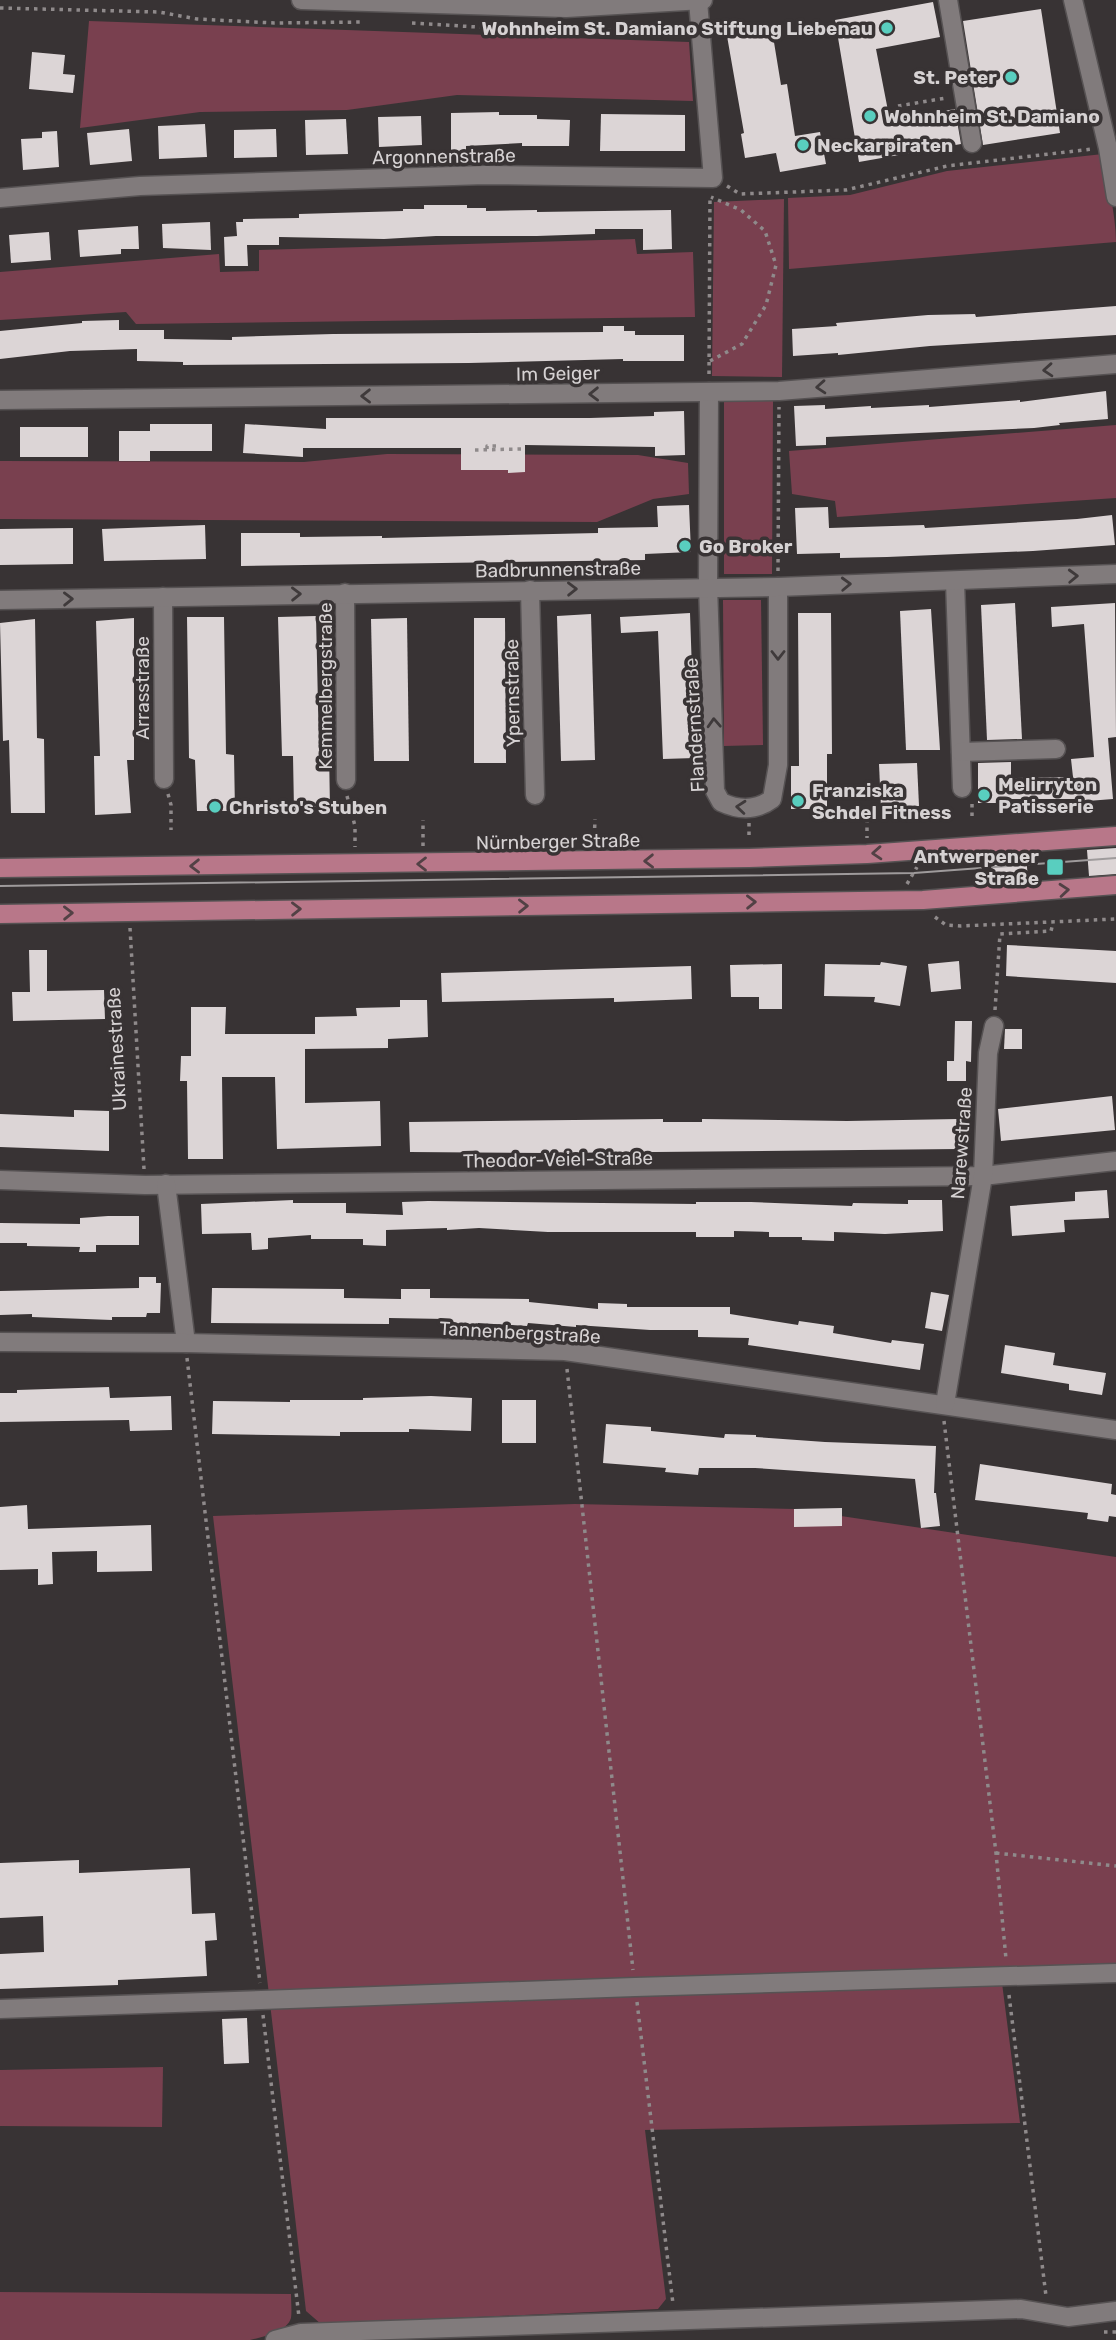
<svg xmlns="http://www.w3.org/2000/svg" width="1116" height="2340" font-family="Rubik,sans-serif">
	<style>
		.green { fill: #79404f }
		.building { fill: #dcd5d6 }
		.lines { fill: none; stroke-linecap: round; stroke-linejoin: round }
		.minor-casing { stroke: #565253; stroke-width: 21 }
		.major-casing { stroke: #565253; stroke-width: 21 }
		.path { stroke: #8f8a8b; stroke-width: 3.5; stroke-dasharray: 3.5 5; stroke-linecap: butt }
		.minor { stroke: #817b7c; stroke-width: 18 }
		.major { stroke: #b87789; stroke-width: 18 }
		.tram { stroke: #9f9b9c; stroke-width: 2 }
		.oneway { stroke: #3f3a3b }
		.oneway2 { stroke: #524145 }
		.poi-dot { fill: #59cebf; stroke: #383334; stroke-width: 2.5 }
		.labels { text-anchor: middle; stroke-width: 7; stroke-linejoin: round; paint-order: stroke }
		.poi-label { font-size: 19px; font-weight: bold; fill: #d6d2d3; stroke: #383334; text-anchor: start }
		.street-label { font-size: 19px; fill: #d6d2d3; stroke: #383334 }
	</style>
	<rect width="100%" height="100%" fill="#383334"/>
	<g class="green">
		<path d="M89,21L689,42L693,101L457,95L347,110L200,112L80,128Z"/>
		<path d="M1103,154C1107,182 1116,214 1116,242L789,269L788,198L850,195L947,171Z"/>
		<path d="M784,199L782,377L712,376L714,202Z"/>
		<path d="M635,239L637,254L693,252L695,317L136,324L126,312L0,320V272L219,254L220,272L259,271V250Z"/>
		<path d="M724,401H773L772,574H724Z"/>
		<path d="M1116,425V498L837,517L835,501L792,494L789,451Z"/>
		<path d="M387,454L638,455L688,463L689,494L653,499L597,522L0,519V461L304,462Z"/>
		<path d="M723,600H761L763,745L724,746Z"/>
		<path d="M575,1504L794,1509L1116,1557V1977L1002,1983L1020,2123L645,2130L666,2299L658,2309L321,2324L306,2311L213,1516Z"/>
		<path d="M163,2067L162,2127L0,2126V2070Z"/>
		<path d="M0,2292L291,2294C291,2301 292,2311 291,2318C287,2332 262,2337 250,2340H0Z"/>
	</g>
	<g class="building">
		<path d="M933,2L940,37L876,49L890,121L955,109L961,144L859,162L835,20Z"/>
		<path d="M1041,9L1060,133L983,145L963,21Z"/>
		<path d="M772,30L781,85L787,84L795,136L820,132L826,164L780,172L776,153L745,158L741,134L744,133L727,36Z"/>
		<path d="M32,52L65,55L63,74L75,75L73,93L29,89Z"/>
		<path d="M499,112V115H537V119L570,120L569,146H522V143L466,146V152L451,153V113Z"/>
		<path d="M601,114L685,115V151H600Z"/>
		<path d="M421,116L422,145L379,147L378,117Z"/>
		<path d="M346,119L348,154L306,155L305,120Z"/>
		<path d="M205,124L207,157L159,159L158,126Z"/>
		<path d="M129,129L132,161L90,165L87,133Z"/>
		<path d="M276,129L277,157L234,158V130Z"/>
		<path d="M57,131L59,167L23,170L21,139L42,138V132Z"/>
		<path d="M424,205H467V208H486V211L537,210V212L671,210L672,249L643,250V229H595V234L537,236H436L384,239L279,237V245H247L248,266H225L224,237L237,236L236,222H243V219L299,218V214L403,211V209H424Z"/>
		<path d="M210,222L211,250L163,248L162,224Z"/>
		<path d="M138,226L139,249H121V254L80,257L78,230Z"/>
		<path d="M49,232L51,260L11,263L9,235Z"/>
		<path d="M1116,306V335L930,346L838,355V353L793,356L792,329L837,326L836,323L928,315L975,314L976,317Z"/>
		<path d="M119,320V330H164V339L232,340V337L333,334L603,332V326H624V331H635V335H684V361H623V359L469,363L183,365V362L137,361V349L70,351L0,359V331L82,323V321Z"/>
		<path d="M1106,391L1108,419L1059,423L1060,425L1034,428L826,437V445L796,446L794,406L825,405V409L871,406V408L929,405V407L1020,400V402Z"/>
		<path d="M684,411L685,455L655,456V447L525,445V472L508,473V470H461V448H303V457L243,453L245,424L326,429V418H590L654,416V412Z"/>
		<path d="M150,424H212V451H150V461H119V431H150Z"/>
		<rect x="20" y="427" width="68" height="30"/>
		<path d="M689,505L691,552L645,554V560L241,566V533H300V537L382,536V538L598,533V528L658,527L657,506Z"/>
		<path d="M828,507L829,528L924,525L925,528L1077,519L1112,515L1115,545L1033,551L887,557L840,558V553L797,554L795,508Z"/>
		<path d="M205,525L206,559L104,561L102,529Z"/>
		<path d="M73,528V564L0,565V529Z"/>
		<path d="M1015,603L1022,739L987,740L981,605Z"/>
		<path d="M1115,603L1116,737L1108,738L1113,799L1075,802V799H1011V803H978V763L1011,762V778L1073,777L1071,759L1094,757L1084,624L1052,627L1051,607Z"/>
		<path d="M931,609L940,750H906L900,611Z"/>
		<path d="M690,613L695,758L663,759L658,631L621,633L620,617Z"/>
		<path d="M798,613H831L832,754H827V809H791V766H799Z"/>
		<path d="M591,614L595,760L561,761L557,616Z"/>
		<path d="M316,616L319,750H329L330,809L294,810L293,756H282L278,617Z"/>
		<path d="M187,617H224L226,754L234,755L235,811H197L195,760L189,758Z"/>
		<path d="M134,618V760H127L131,813L95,815L94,756H100L96,621Z"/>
		<path d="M407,618L409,761H374L371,619Z"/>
		<path d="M474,618H505L506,763H474Z"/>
		<path d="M35,619L37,738L44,739L45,813H11L9,740L3,741L0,623Z"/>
		<path d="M917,763L919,806L881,808L879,764Z"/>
		<path d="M1116,848V874L1089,876L1087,850Z"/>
		<path d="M1026,854L1028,880L993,883L992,856Z"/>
		<path d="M1007,945L1116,951V983L1006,976Z"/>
		<path d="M29,950H47V991L104,990L105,1019L13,1021L12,992H30Z"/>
		<path d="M959,961L961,989L931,992L928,964Z"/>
		<path d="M881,962L907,966L900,1006L874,1002L875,997L824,996L825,964L880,965Z"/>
		<path d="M782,964V1009H759V997H731L730,965Z"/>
		<path d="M691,966L692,999L614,1002V998L442,1002L441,973Z"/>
		<path d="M400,1000H427L428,1037L388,1039V1048L305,1049V1103L380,1101L381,1146L277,1149L275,1077H222L223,1159H188L187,1081H180L181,1056H191V1007H226L225,1034H315V1017L357,1016L356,1008L400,1007Z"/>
		<path d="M955,1021H972L971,1062L966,1061V1081H947V1061H954Z"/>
		<path d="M1005,1029H1022V1049H1004Z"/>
		<path d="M1112,1096L1115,1130L1001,1141L998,1109Z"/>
		<path d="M74,1110L109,1111V1151L0,1147V1114L74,1117Z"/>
		<path d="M663,1119V1122H702V1119L847,1121L958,1119L959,1149L547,1153L410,1152L409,1122Z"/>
		<path d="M1107,1190L1109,1218L1064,1220L1065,1232L1012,1236L1010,1206L1075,1201V1192Z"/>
		<path d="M293,1200V1203H346V1213L403,1215L402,1202L428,1201L696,1204V1202H751L852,1206L853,1203L908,1204V1200H942L943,1231L885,1234L834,1232V1241L802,1240V1237H769V1232L734,1231V1237H696V1232H548L479,1228L447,1230V1228L386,1230V1246L363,1245V1239H311V1235L268,1238V1249L252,1250L251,1233L202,1234L201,1204Z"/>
		<path d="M108,1216H139V1245H96V1252H79L80,1247L27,1246V1243H0V1223L80,1224V1218Z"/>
		<path d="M139,1277H156V1283H161L160,1313H147L146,1317H112V1320L32,1317V1314L0,1315V1291L139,1288Z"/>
		<path d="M212,1288L344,1289V1298L401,1299V1289H430V1298L529,1299V1302L598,1309V1303L627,1304V1307H730V1314L798,1325L799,1321L834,1326L833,1333L891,1343L892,1340L924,1344L920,1370L748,1345L749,1338L698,1337V1330H650L576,1325V1327L528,1323L527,1326L478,1323V1326L446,1325V1319L389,1318V1324L211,1323Z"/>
		<path d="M931,1292L949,1295L942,1331L925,1328Z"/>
		<path d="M1005,1345L1055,1353L1053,1365L1106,1373L1102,1395L1069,1390V1384L1001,1373Z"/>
		<path d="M109,1387L110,1398L171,1396L172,1430L130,1431L129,1420L0,1422V1393H17V1390Z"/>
		<path d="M431,1396L472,1398L471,1431L409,1429V1432H340V1436L212,1434L213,1401L290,1402V1400H363V1398Z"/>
		<rect x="502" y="1400" width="34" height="43"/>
		<path d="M606,1424L651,1427V1431L724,1438L725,1434L756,1435V1437L825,1442L936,1446L934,1493H936L940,1526L921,1528L915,1479L755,1468H699L698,1475L665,1472L666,1468L603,1463Z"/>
		<path d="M980,1464L1112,1484L1111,1494L1116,1495V1517L1109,1516L1108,1522L1087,1519L1088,1513L975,1500Z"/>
		<path d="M27,1505L28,1529L151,1525L152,1571L97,1572V1551L52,1552L53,1584L38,1585V1569L0,1570V1507Z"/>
		<path d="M842,1508V1526L794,1527V1509Z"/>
		<path d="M79,1860V1873L190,1868L192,1914L215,1913L217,1940L205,1941L207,1976L118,1980V1985L0,1989V1954L44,1952L43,1916L0,1918V1863Z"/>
		<path d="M247,2018L249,2063L224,2064L222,2019Z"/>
	</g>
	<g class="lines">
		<g class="minor-casing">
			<g id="minor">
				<path d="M301,0L566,8L703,0"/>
				<path d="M948,0L972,143"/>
				<path d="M1073,0L1108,148L1116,197"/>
				<path d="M0,198L140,186L485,175L713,178L698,1"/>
				<path d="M709,392L708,586L715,791L721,802C738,810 756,811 772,799L778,765V587"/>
				<path d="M0,400L779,391L1116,364"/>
				<path d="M955,581L962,788"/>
				<path d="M530,590L535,795"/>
				<path d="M345,593L346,780"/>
				<path d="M163,597L164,779"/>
				<path d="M0,600L778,587L1116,574"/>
				<path d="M961,752L1056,749"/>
				<path d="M0,1180L145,1185L983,1176L1116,1161"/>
				<path d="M166,1184L186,1343"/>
				<path d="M0,1342L186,1343L565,1351L1116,1430"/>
				<path d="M945,1404L983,1176L988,1053L994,1026"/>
				<path d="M0,2009L635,1987L1116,1973"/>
				<path d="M275,2340L301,2333L1021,2309L1068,2317L1116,2311"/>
			</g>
		</g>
		<g class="major-casing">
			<g id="major">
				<path d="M0,868L749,858L867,854L1116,836"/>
				<path d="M0,914L923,900L1116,885"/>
			</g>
		</g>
		<g class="path">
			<path d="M0,8L159,12L197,19L274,23L363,22"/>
			<path d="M412,23L542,31L684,30"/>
			<path d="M898,106L946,98"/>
			<path d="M727,186L740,194L846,190L947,166L1092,149"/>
			<path d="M710,361L742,344L766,305L776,265L765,231L741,210L711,197"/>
			<path d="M709,374L710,196"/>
			<path d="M487,449V446H497V443"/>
			<path d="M475,450L521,449"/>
			<path d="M778,571L779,407"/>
			<path d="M168,794L171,805V830"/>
			<path d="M347,796L355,826V847"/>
			<path d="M972,816V801"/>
			<path d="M867,819V838"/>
			<path d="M749,823V840"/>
			<path d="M594,845L595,819"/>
			<path d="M423,846V820"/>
			<path d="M907,884L917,867"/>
			<path d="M935,917L946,925L961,926L1116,919"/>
			<path d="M130,928L144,1169"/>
			<path d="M995,1010L1000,934L1051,931L1053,923"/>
			<path d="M187,1358L260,1983"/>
			<path d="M567,1369L633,1970"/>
			<path d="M944,1421L996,1853L1006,1959"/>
			<path d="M996,1853L1116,1866"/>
			<path d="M1009,1995L1046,2296"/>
			<path d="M637,2002L673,2304"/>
			<path d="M263,2015L299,2317"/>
			<path d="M1104,2332H1116"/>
		</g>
		<use href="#minor" class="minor"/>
		<use href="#major" class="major"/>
		<path class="tram" d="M0,886L914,873L1116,858"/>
	</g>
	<defs><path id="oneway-chevron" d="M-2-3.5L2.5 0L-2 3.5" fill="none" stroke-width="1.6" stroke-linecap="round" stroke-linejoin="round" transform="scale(1.75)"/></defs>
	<g class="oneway">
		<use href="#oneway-chevron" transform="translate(1048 370) rotate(176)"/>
		<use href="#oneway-chevron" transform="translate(821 387) rotate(176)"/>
		<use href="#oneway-chevron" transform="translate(594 394) rotate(179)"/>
		<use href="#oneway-chevron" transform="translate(366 396) rotate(179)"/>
		<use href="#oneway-chevron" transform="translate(1073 576) rotate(-2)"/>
		<use href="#oneway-chevron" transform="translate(846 584) rotate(-2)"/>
		<use href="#oneway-chevron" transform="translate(572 589) rotate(-1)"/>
		<use href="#oneway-chevron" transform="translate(296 594) rotate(-1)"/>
		<use href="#oneway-chevron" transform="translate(68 599) rotate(-1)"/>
		<use href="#oneway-chevron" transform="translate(778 655) rotate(90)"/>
		<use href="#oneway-chevron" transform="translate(714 723) rotate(-93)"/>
		<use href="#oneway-chevron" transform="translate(741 807) rotate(-175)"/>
	</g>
	<g class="oneway2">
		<use href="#oneway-chevron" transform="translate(877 853) rotate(176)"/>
		<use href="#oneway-chevron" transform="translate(649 861) rotate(179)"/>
		<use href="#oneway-chevron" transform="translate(422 864) rotate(180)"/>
		<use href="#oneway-chevron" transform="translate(195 866) rotate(179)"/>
		<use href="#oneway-chevron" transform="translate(1064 890) rotate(-5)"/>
		<use href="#oneway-chevron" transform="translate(751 902) rotate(-1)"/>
		<use href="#oneway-chevron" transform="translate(523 906) rotate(-1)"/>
		<use href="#oneway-chevron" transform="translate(296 909) rotate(-1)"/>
		<use href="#oneway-chevron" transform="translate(68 913) rotate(-1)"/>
	</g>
	<g class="poi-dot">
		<circle cx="887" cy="28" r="7"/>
		<circle cx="1011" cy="77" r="7"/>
		<circle cx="870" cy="116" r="7"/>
		<circle cx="803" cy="145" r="7"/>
		<circle cx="685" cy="546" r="7"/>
		<circle cx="984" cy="795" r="7"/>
		<circle cx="798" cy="801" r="7"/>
		<circle cx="215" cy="807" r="7"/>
		<rect x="1046" y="858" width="18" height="18" rx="3.5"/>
	</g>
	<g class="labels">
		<g class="poi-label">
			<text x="873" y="35" text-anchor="end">Wohnheim St. Damiano Stiftung Liebenau</text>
			<text x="997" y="84" text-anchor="end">St. Peter</text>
			<text x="884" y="123">Wohnheim St. Damiano</text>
			<text x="817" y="152">Neckarpiraten</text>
			<text x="699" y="553">Go Broker</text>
			<text x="998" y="791">Melirryton<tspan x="998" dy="22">Patisserie</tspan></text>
			<text x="812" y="797">Franziska<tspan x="812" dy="22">Schdel Fitness</tspan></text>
			<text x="229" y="814">Christo's Stuben</text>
			<text x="1039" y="863" text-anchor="end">Antwerpener<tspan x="1039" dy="22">Straße</tspan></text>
		</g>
		<g class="street-label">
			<text transform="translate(444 156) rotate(-1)" y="7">Argonnenstraße</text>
			<text transform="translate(558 373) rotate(-1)" y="7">Im Geiger</text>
			<text transform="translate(558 569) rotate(-1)" y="7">Badbrunnenstraße</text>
			<text transform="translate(325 686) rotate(-90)" y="7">Kemmelbergstraße</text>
			<text transform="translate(142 688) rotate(-90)" y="7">Arrasstraße</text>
			<text transform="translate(512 693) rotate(-91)" y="7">Ypernstraße</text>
			<text transform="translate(694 725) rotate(-93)" y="7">Flandernstraße</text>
			<text transform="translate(558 841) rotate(-1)" y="7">Nürnberger Straße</text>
			<text transform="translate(116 1049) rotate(-93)" y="7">Ukrainestraße</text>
			<text transform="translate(961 1143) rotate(-86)" y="7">Narewstraße</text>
			<text transform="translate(558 1159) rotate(-1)" y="7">Theodor-Veiel-Straße</text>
			<text transform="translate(520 1332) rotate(3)" y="7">Tannenbergstraße</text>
		</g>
	</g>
</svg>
